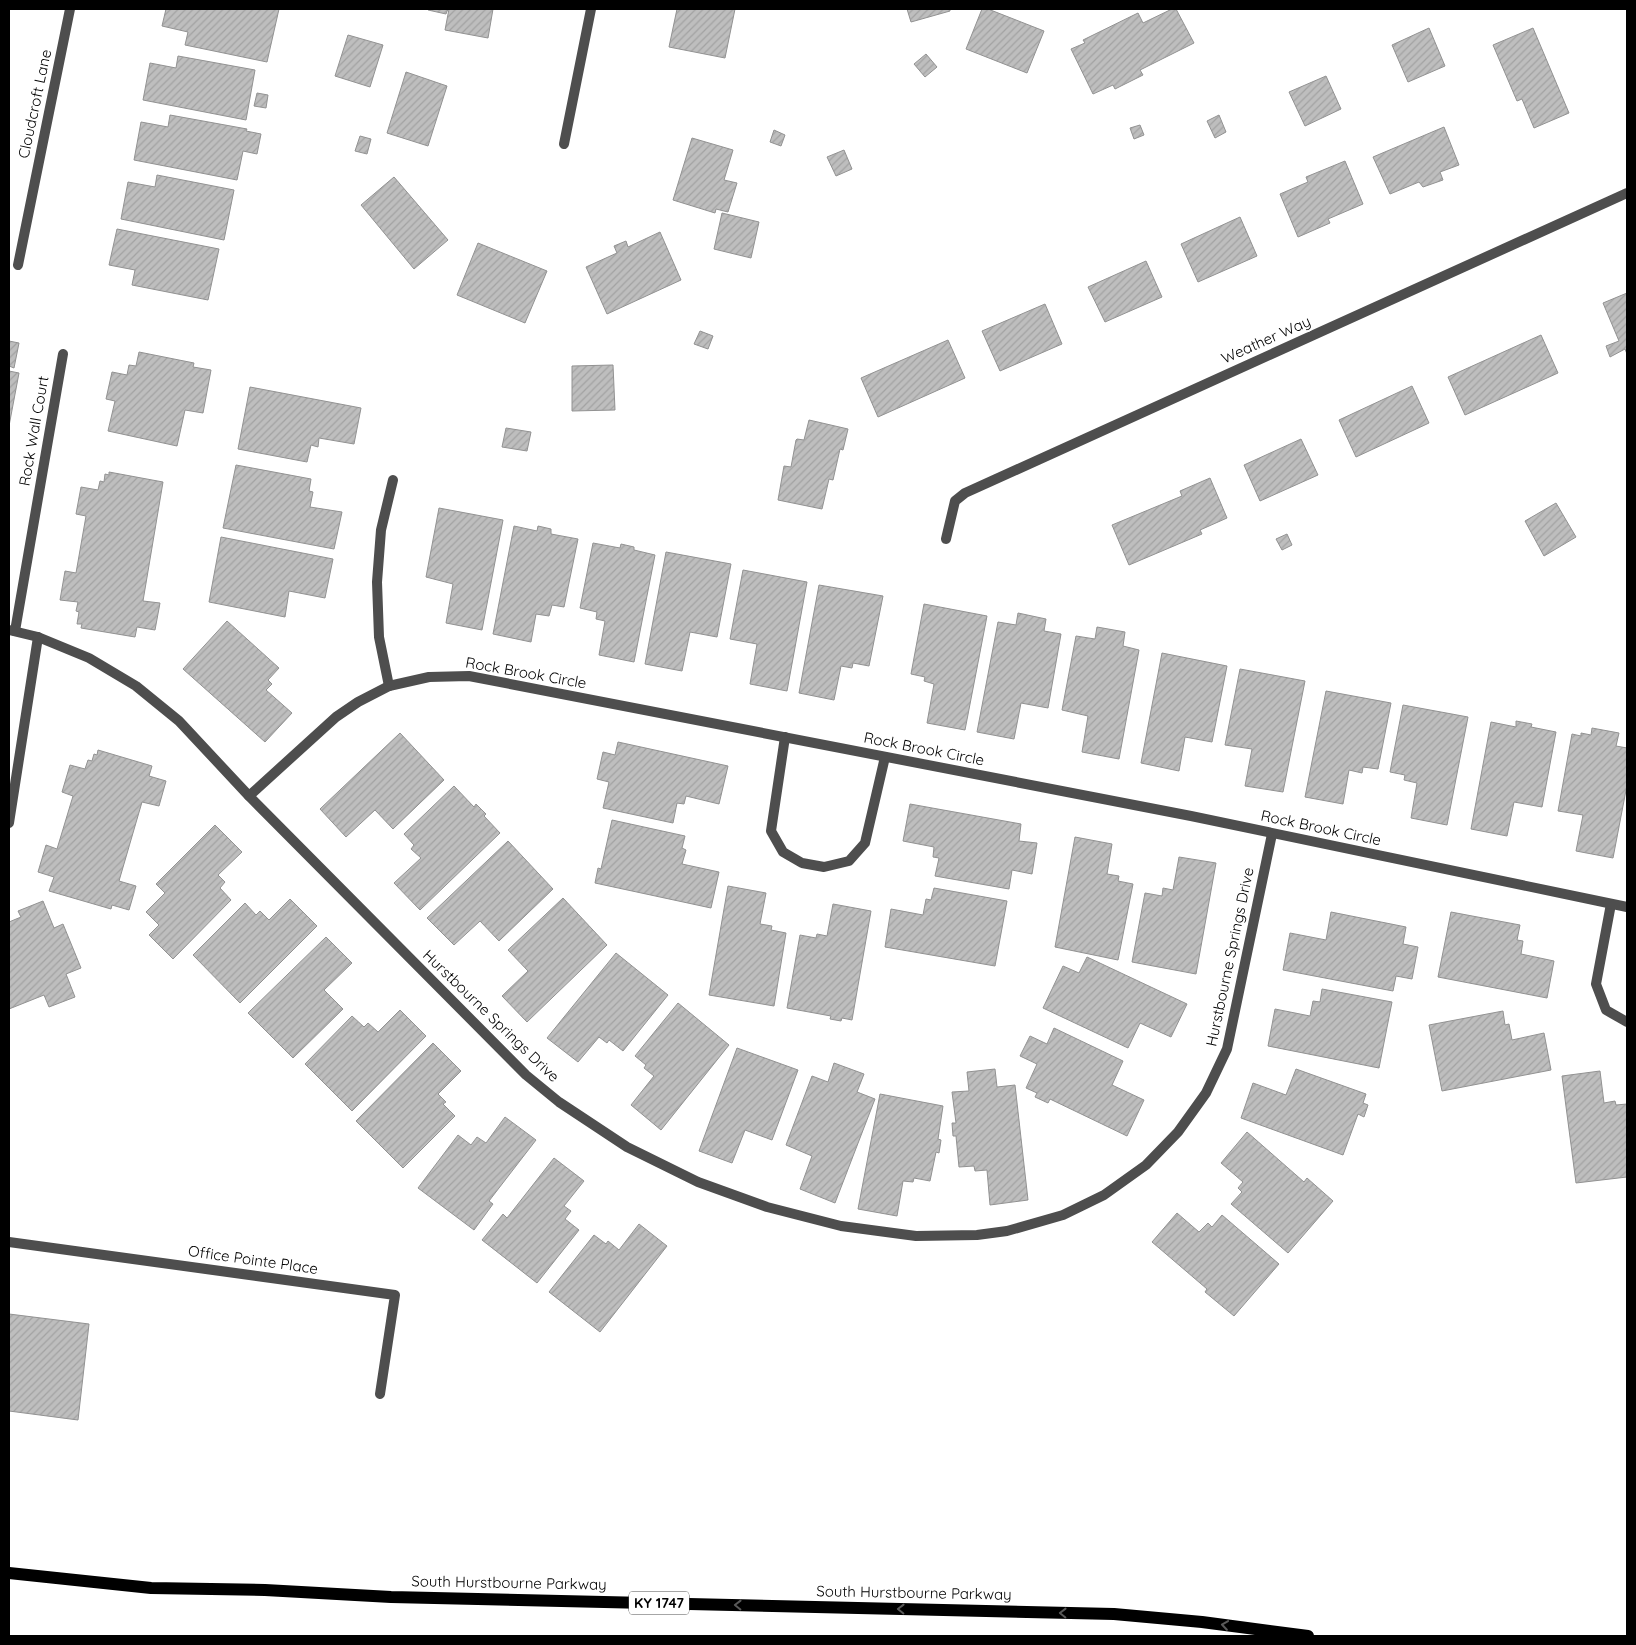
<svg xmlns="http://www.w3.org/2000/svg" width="1636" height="1645" font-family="Quicksand,sans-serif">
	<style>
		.building { fill: url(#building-hatch); stroke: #929292 }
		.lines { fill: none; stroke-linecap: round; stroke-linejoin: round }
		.lane { stroke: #4e4e4e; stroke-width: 10 }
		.street { stroke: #4e4e4e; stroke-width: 10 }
		.primary { stroke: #000; stroke-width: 12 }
		.oneway { stroke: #595959 }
		.labels { text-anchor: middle; stroke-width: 4; stroke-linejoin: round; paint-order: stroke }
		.shield { fill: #fff; stroke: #4c4c4c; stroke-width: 1 }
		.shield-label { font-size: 14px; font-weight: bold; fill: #000 }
		.street-label { font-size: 15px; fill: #000; stroke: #fff }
	</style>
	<defs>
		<pattern id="building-hatch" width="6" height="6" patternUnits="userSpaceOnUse" patternTransform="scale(1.25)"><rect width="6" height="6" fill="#bebebe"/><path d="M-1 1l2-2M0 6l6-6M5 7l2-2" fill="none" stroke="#a2a2a2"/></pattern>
	</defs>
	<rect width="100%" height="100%" fill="#fff"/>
	<g class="building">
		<path d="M166,9H279L267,62L185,45L188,32L162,26Z"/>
		<path d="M428,9H448L446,14L428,10Z"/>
		<path d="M449,9H493L488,38L445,30Z"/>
		<path d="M677,9H735L725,58L669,47Z"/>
		<path d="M907,9H950V11L911,22Z"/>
		<path d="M982,9H988L1044,31L1027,73L966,49Z"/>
		<path d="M1172,9H1176L1194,43L1140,70L1143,75L1115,89L1113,85L1093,94L1071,49L1085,43L1083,40L1138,13L1143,23Z"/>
		<path d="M1429,28L1445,66L1408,82L1392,45Z"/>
		<path d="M1533,28L1569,113L1534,128L1522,99L1517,101L1493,45Z"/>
		<path d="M348,35L383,45L370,87L335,76Z"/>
		<path d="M926,54L937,67L925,77L914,64Z"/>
		<path d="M178,56L255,70L246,120L143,100L150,63L176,68Z"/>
		<path d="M406,72L447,86L428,146L387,133Z"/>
		<path d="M1326,76L1341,109L1305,126L1289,92Z"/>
		<path d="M257,93L268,95L266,108L254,106Z"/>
		<path d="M170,115L247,129L246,131L261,134L257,154L243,151L237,180L134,160L141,122L168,127Z"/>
		<path d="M1219,115L1226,132L1215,138L1207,121Z"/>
		<path d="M1140,125L1144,135L1134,139L1130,128Z"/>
		<path d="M1444,127L1459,165L1440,172L1443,180L1423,187L1419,182L1390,194L1373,157Z"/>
		<path d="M774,130L785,135L781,146L770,142Z"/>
		<path d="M360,136L371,139L367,154L355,151Z"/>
		<path d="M692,138L733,150L724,180L737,183L728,212L716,209L715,213L673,200Z"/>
		<path d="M844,150L852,169L836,176L827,157Z"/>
		<path d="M1345,161L1363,204L1328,219L1330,223L1298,237L1280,194L1308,182L1306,177Z"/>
		<path d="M157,175L234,190L224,240L121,219L128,182L155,187Z"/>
		<path d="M394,177L448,240L414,269L361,205Z"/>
		<path d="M722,213L759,222L751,258L714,249Z"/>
		<path d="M1240,217L1257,256L1198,282L1181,244Z"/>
		<path d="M117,229L219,249L208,300L132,285L135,270L109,265Z"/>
		<path d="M660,232L681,280L607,314L586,267L617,253L614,246L626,241L628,247Z"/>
		<path d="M478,243L547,271L525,323L457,295Z"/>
		<path d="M1146,261L1162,297L1105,322L1088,287Z"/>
		<path d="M1627,293V354L1625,349L1610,357L1606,346L1619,341L1603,303Z"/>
		<path d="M1045,304L1062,344L1000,371L982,331Z"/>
		<path d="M700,331L713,336L708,349L694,344Z"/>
		<path d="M1541,335L1558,373L1465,415L1448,377Z"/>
		<path d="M948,340L965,378L878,417L861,378Z"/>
		<path d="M9,341L19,343L14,368L9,366Z"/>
		<path d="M139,352L194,363L193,367L211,370L203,413L185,410L177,446L108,431L115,401L106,399L112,372L127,375L129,365L136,366Z"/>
		<path d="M613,365L615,410L572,411V366Z"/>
		<path d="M9,371L19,373L9,426Z"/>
		<path d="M1412,386L1429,423L1356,457L1339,420Z"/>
		<path d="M250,387L361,408L354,444L319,438L318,447L311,445L307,462L238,449Z"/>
		<path d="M809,420L848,429L843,450L840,449L833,480L829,479L822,509L778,500L784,466L791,467L796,440L797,439L804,440Z"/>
		<path d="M506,428L531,432L527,451L502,447Z"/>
		<path d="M1301,439L1318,475L1260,501L1244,465Z"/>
		<path d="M236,465L311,479L309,491L313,492L310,507L342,512L334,549L223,528Z"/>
		<path d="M109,472L163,482L143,601L160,603L155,630L137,627L135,637L81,628L82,624H77L79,612L76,611L78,602L60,600L65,571L76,573L86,516L76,514L81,487L98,490L100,481L104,482L105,474L109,475Z"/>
		<path d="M1210,478L1227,518L1200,530L1202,534L1129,565L1112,525L1182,496L1180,491Z"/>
		<path d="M1556,503L1576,537L1544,556L1525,521Z"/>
		<path d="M439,508L503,520L482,630L446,623L453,584L426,577Z"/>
		<path d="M514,526L537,531L538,526L551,529V534L578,539L564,607L552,605L549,616L536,614L531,642L493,634Z"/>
		<path d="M1287,534L1292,545L1282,550L1276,539Z"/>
		<path d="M221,537L333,559L325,598L289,591L285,617L209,602Z"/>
		<path d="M593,543L620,548L621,544L634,547V550L655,555L634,662L599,655L605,621L596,619L597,612L580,608Z"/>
		<path d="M666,552L731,564L717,637L690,632L682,671L645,664Z"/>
		<path d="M743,570L807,582L787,691L750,684L757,644L730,639Z"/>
		<path d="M819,585L883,596L869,666L853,663L852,668L841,666L834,700L799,693Z"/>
		<path d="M924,604L987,616L965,730L927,723L934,684L924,681L925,677L911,674Z"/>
		<path d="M1018,613L1046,619L1044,631L1061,634L1048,708L1021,703L1014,739L977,732L998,622L1016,625Z"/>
		<path d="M227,621L279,668L268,680L272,684L266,690L292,713L265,742L183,669Z"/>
		<path d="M1097,627L1125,632L1123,646L1139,650L1119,759L1082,752L1088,716L1062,710L1076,636L1095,639Z"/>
		<path d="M1162,653L1227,666L1212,742L1185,737L1179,771L1141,763Z"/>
		<path d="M1240,669L1305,681L1283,792L1245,786L1252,749L1225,745Z"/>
		<path d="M1326,691L1391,703L1378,769L1363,767L1362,773L1349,770L1343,804L1305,797Z"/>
		<path d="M1403,705L1468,717L1447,825L1411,818L1417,783L1404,780L1405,775L1390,772Z"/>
		<path d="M1516,721L1532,724L1531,727L1556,732L1542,807L1514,802L1507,836L1471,829L1491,722L1516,727Z"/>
		<path d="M1592,728L1619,733L1616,746L1627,748V785L1613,858L1576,851L1583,815L1558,811L1572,734L1581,736V733L1591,735Z"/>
		<path d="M400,733L444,780L393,829L375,810L346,837L320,809Z"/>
		<path d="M618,742L728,766L719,804L686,796L684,804L677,803L673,823L603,808L609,782L597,779L603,752L615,755Z"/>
		<path d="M98,750L152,766L149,776L166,781L159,806L142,802L119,881L136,886L129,910L112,905L111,909L49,891L54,877L38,872L46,845L57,849L73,796L62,792L70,765L85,769L88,760L92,761L94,754L97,755Z"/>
		<path d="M454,786L474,807L476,804L486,814L484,816L500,833L420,910L394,883L421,858L411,849L414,845L404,834Z"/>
		<path d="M910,804L1021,824L1019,841L1037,843L1032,874L1012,870L1009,889L935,876L939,858L933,857L934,847L903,841Z"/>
		<path d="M612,820L685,836L682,848L686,850L682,864L719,872L711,908L595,883L598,868L601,869Z"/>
		<path d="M215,825L242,852L218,875L225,882L220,888L231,900L173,959L149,935L159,925L146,912L165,893L156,884Z"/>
		<path d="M1075,837L1112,844L1107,874L1119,876L1118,881L1133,884L1118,960L1055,947Z"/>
		<path d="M508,841L553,889L499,941L480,921L454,945L427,918Z"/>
		<path d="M1179,857L1216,863L1196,974L1132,962L1145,893L1162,896L1163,888L1173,890Z"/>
		<path d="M728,886L766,893L760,924L772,926L771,930L786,933L774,1006L709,995Z"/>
		<path d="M934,888L1007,901L995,966L885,947L891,909L923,915L926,899L931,900Z"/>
		<path d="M563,898L607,945L527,1022L502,996L528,971L508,950Z"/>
		<path d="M290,899L317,926L240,1003L193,955L245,903L256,915L260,911L269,920Z"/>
		<path d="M43,901L54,928L63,924L81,968L66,974L75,997L49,1007L44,995L9,1009V922L21,917L18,911Z"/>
		<path d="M833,904L871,911L852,1020L842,1018L841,1021L830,1019L831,1016L787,1008L800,935L816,938L817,934L827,936Z"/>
		<path d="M1331,912L1406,927L1403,944L1418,947L1412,979L1396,976L1393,991L1283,970L1290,933L1326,940Z"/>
		<path d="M1451,912L1520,925L1517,940L1523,941L1521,954L1554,961L1547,998L1438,977Z"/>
		<path d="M326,937L352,963L324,990L343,1009L293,1058L248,1013Z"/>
		<path d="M616,953L668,995L623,1051L609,1040L607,1043L599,1037L578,1062L547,1038Z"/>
		<path d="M1087,957L1187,1004L1171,1037L1140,1023L1128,1048L1043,1008L1063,966L1079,973Z"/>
		<path d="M1322,989L1392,1002L1379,1068L1268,1046L1275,1009L1310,1016L1313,1001L1320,1002Z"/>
		<path d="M678,1003L729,1045L661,1130L631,1105L654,1076L644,1068L646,1065L635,1056Z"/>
		<path d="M400,1010L426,1036L352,1111L305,1064L352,1016L364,1027L368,1023L378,1032Z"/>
		<path d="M1503,1011L1505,1025L1509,1024L1512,1040L1544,1033L1551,1070L1442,1091L1429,1025Z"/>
		<path d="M1054,1028L1123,1061L1112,1085L1144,1100L1127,1136L1050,1099L1048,1103L1035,1097L1037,1093L1026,1088L1037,1064L1020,1056L1030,1036L1047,1044Z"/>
		<path d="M433,1043L461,1071L438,1094L446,1102L443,1104L455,1116L403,1168L356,1121Z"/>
		<path d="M737,1048L798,1070L772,1140L745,1130L732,1163L699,1151Z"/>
		<path d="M834,1063L864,1074L857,1092L875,1099L835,1203L800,1189L812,1156L786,1145L812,1076L828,1082Z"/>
		<path d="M995,1069L997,1087L1015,1085L1028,1200L990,1205L987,1170L975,1171L974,1166L959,1167L956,1136H953L952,1123H956L952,1092L969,1091L967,1072Z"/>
		<path d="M1296,1069L1366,1094L1363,1103L1368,1105L1364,1117L1358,1114L1343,1155L1241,1118L1253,1083L1286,1095Z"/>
		<path d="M1600,1071L1604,1103L1615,1101L1616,1105L1627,1104V1177L1576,1183L1562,1076Z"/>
		<path d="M880,1094L943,1106L938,1139L941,1140L939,1153L936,1152L930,1181L914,1178L913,1182L903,1181L897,1216L858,1209Z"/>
		<path d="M505,1117L536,1140L489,1201L493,1204L474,1230L418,1188L458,1135L471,1145L477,1137L486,1143Z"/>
		<path d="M1247,1132L1304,1182L1307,1178L1333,1201L1288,1253L1231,1204L1242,1192L1238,1188L1243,1182L1221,1163Z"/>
		<path d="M554,1158L584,1181L564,1206L571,1211L565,1219L579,1230L537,1283L482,1240L503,1214L507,1218Z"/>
		<path d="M1177,1213L1199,1232L1208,1223L1212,1227L1222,1215L1279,1264L1234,1316L1205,1292L1207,1289L1152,1242Z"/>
		<path d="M639,1224L667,1246L600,1332L549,1292L594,1235L606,1244L608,1241L619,1250Z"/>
		<path d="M9,1314L89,1324L78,1420L9,1411Z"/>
	</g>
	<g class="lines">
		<g class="lane">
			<path d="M785,737L771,831L783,852L802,863L824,867L849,861L865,843L885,757"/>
			<path d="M1611,904L1596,984L1606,1010L1627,1022"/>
		</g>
		<g class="street">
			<path d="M564,144L591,9"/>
			<path d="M18,265L70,9"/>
			<path d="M946,539L955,501L965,493L1627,193"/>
			<path d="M9,630L38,637L89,658L136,686L179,721L249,796L526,1075L559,1102L627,1147L698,1182L767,1207L841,1226L916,1236L977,1235L1007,1231L1063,1215L1104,1195L1146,1165L1178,1132L1206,1093L1227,1049L1272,834"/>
			<path d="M15,631L63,354"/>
			<path d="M389,686L379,637L377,582L381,530L393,480"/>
			<path d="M249,796L336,717L358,702L389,686L429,677L469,676L1191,816L1627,907"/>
			<path d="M9,823L38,637"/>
			<path d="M9,1242L395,1295L380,1394"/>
		</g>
		<path class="primary" d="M9,1573L151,1588L265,1590L391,1597L1114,1614L1202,1622L1308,1636"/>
	</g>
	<defs><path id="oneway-chevron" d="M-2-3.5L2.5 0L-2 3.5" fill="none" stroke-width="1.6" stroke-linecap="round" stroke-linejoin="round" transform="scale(1.25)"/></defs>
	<g class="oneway">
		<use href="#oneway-chevron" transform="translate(738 1605) rotate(-179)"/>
		<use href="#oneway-chevron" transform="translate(901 1609) rotate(-179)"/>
		<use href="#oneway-chevron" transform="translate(1063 1613) rotate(-179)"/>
		<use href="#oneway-chevron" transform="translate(1225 1625) rotate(-172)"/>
	</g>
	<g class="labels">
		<rect class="shield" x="629" y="1591.5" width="60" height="23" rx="4"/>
		<g class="shield-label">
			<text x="659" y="1608">KY 1747</text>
		</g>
		<g class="street-label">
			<text transform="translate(35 104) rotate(-78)" y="5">Cloudcroft Lane</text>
			<text transform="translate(1266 340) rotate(-24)" y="5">Weather Way</text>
			<text transform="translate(34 431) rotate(-80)" y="5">Rock Wall Court</text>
			<text transform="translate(526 673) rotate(10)" y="5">Rock Brook Circle</text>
			<text transform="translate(924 749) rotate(11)" y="5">Rock Brook Circle</text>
			<text transform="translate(1321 828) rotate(12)" y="5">Rock Brook Circle</text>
			<text transform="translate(1230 957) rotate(-78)" y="5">Hurstbourne Springs Drive</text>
			<text transform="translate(491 1016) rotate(44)" y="5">Hurstbourne Springs Drive</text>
			<text transform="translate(253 1260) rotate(8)" y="5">Office Pointe Place</text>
			<text transform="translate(509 1583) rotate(1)" y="5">South Hurstbourne Parkway</text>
			<text transform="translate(914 1593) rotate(1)" y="5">South Hurstbourne Parkway</text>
		</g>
	</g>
	<rect width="1636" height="1645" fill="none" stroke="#000000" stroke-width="20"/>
</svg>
